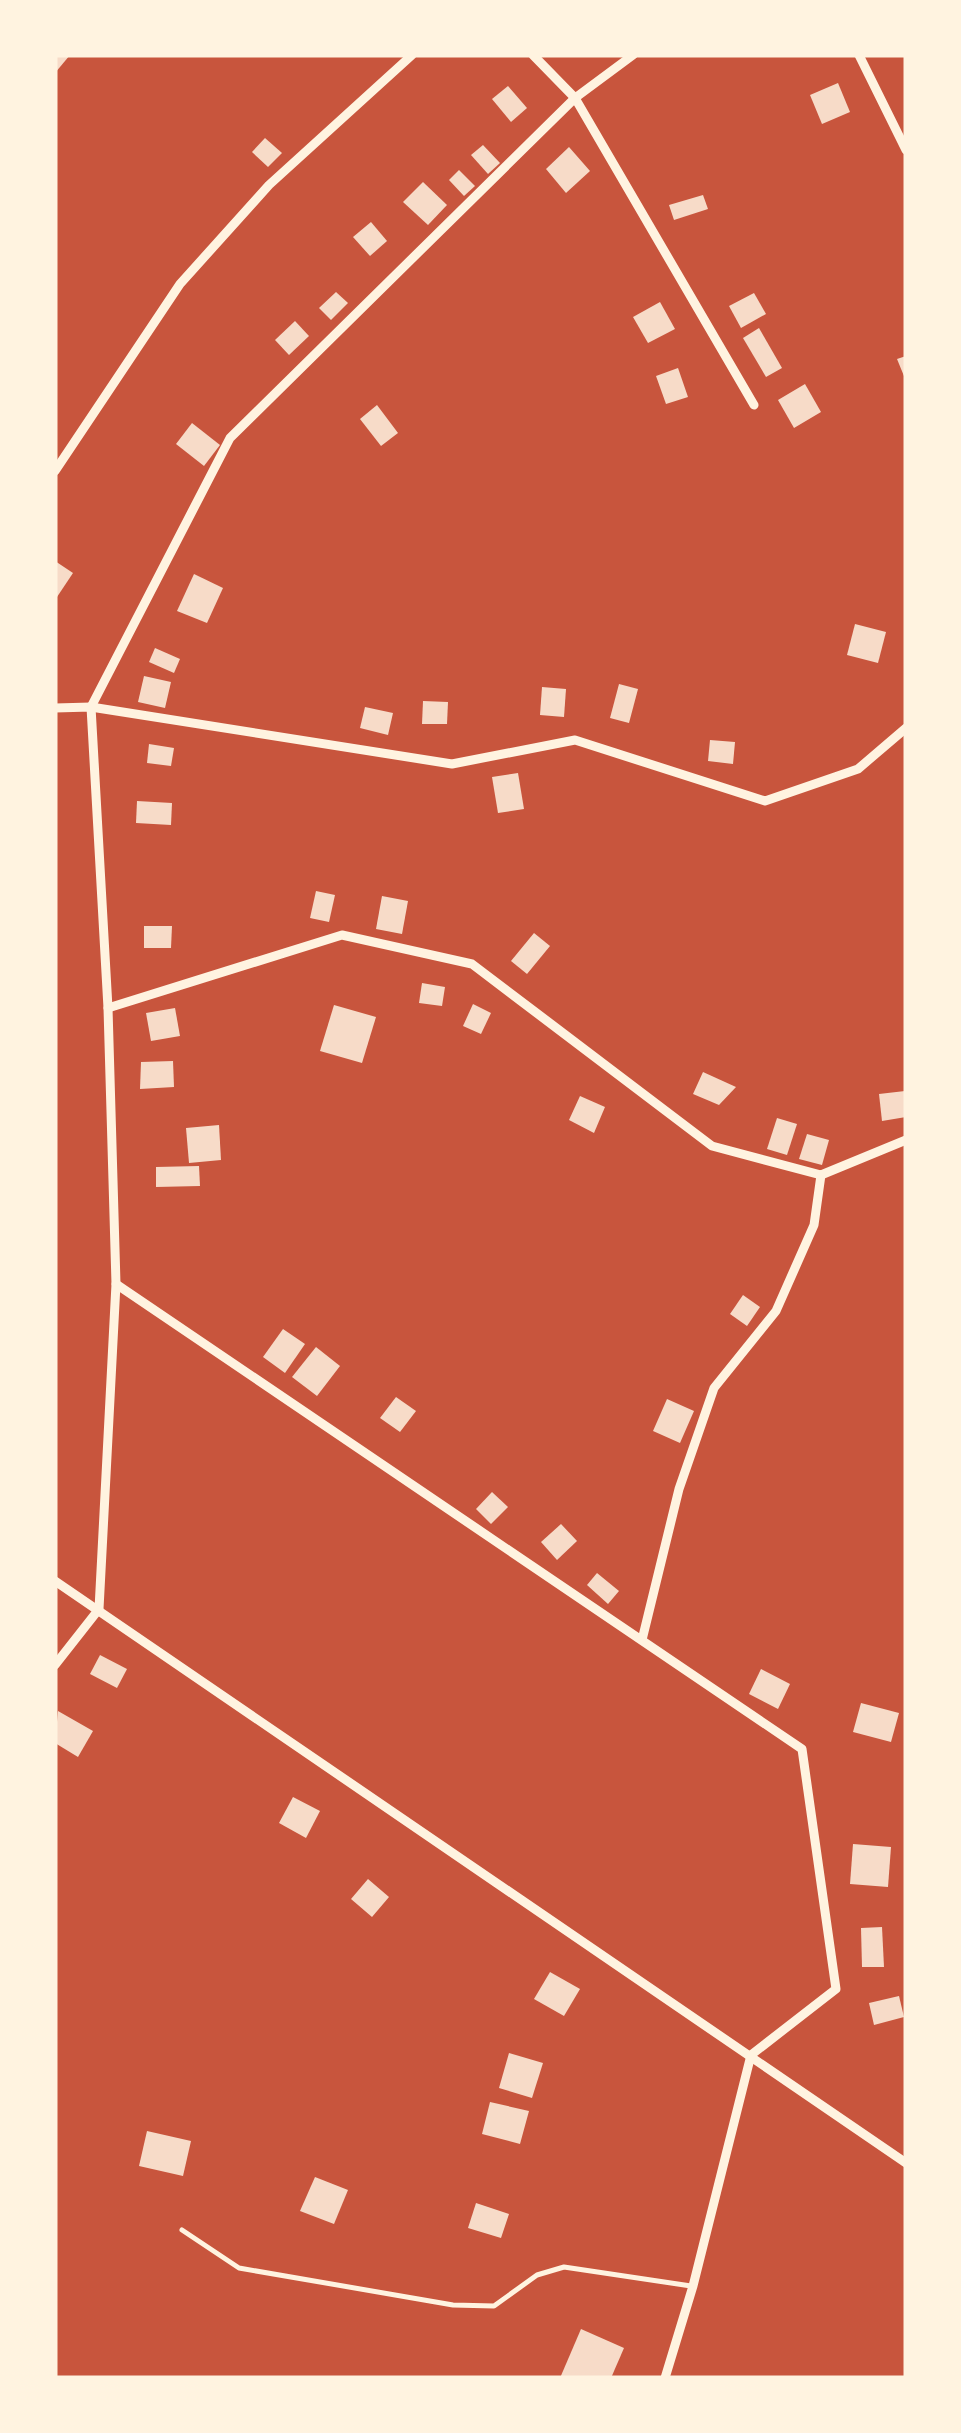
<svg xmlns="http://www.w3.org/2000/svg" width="961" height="2433" font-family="Helvetica,sans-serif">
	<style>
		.building { fill: #f7dbc8 }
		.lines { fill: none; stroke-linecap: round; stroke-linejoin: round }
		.service { stroke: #fff3e0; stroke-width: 5 }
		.minor { stroke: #fff3e0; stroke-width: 9 }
	</style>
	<rect width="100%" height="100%" fill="#c8553d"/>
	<g class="building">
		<path d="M55,55H70L55,73Z"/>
		<path d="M838,83L850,112L822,124L810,95Z"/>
		<path d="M508,86L527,108L511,122L492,99Z"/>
		<path d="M265,138L282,153L268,167L252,152Z"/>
		<path d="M483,145L500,163L488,174L471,155Z"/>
		<path d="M569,147L590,171L566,193L546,169Z"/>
		<path d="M459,170L475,186L464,196L449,180Z"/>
		<path d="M423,182L447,205L428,225L403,202Z"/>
		<path d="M703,195L708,209L674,220L669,205Z"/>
		<path d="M371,222L387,241L370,256L353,237Z"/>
		<path d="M336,292L348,303L331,320L319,308Z"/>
		<path d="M754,293L766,314L741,328L729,306Z"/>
		<path d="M660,302L675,329L648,343L633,317Z"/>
		<path d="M295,321L309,336L289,355L275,340Z"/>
		<path d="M759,328L782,368L766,377L743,338Z"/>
		<path d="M906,356V381L897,359Z"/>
		<path d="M678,368L688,397L666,404L656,376Z"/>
		<path d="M805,384L821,412L794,428L778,400Z"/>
		<path d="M377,405L398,433L381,446L360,419Z"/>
		<path d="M192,423L220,445L204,466L176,444Z"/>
		<path d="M55,561L73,573L55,600Z"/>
		<path d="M194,574L223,588L207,623L177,611Z"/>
		<path d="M855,624L886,632L878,663L847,655Z"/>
		<path d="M155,648L180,659L174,673L149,662Z"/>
		<path d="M144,676L171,682L165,708L138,702Z"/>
		<path d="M619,684L638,689L629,723L610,718Z"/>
		<path d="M542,687L566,689L564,717L540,715Z"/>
		<path d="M423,701L448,702L447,724H422Z"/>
		<path d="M365,707L393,713L388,735L360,728Z"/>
		<path d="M710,740L735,742L733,764L708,761Z"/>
		<path d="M149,744L174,748L171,766L147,763Z"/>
		<path d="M518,773L524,809L498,813L492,777Z"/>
		<path d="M137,801L172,803L171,825L136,823Z"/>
		<path d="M316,891L335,895L329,922L310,918Z"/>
		<path d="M382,896L408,901L402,934L376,929Z"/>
		<path d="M144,926H172L171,948H144Z"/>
		<path d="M534,933L550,946L527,974L511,961Z"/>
		<path d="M422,983L445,987L442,1006L419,1003Z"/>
		<path d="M473,1004L491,1013L481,1034L463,1026Z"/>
		<path d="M334,1005L376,1017L362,1063L320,1051Z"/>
		<path d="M175,1008L180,1036L151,1041L146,1013Z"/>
		<path d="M173,1061L174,1087L140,1089L141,1062Z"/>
		<path d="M703,1072L736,1087L719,1105L693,1094Z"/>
		<path d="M905,1091L906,1117L882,1121L879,1094Z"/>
		<path d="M580,1096L605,1107L594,1133L569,1120Z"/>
		<path d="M777,1118L797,1124L787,1155L767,1149Z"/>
		<path d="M219,1125L221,1160L189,1163L186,1128Z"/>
		<path d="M807,1134L829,1140L822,1165L799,1159Z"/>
		<path d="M199,1166L200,1186L156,1187V1167Z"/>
		<path d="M743,1295L760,1307L747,1326L730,1314Z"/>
		<path d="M283,1329L305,1344L285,1373L263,1357Z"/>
		<path d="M316,1347L340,1366L317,1396L292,1377Z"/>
		<path d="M396,1397L416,1411L400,1432L380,1418Z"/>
		<path d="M667,1399L694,1411L680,1443L653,1431Z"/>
		<path d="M492,1492L508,1507L491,1524L476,1509Z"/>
		<path d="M561,1524L577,1541L557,1560L541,1542Z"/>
		<path d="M597,1573L619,1591L608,1604L587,1585Z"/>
		<path d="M100,1655L127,1669L117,1688L90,1674Z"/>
		<path d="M761,1669L790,1684L778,1709L749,1694Z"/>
		<path d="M861,1703L899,1713L891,1742L853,1732Z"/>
		<path d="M58,1711L93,1731L78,1757L55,1743Z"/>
		<path d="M293,1797L320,1811L306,1838L279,1823Z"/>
		<path d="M853,1844L891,1847L888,1887L850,1884Z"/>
		<path d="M368,1879L389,1897L372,1917L351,1899Z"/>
		<path d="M882,1927L884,1967H862L861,1928Z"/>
		<path d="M550,1972L580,1989L564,2016L534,1999Z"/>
		<path d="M899,1996L904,2017L874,2025L869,2003Z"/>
		<path d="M509,2053L543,2063L532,2098L499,2088Z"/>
		<path d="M490,2102L529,2111L520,2144L482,2134Z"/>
		<path d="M147,2131L191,2141L183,2176L139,2166Z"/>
		<path d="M315,2177L348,2190L334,2224L300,2211Z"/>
		<path d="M476,2203L509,2214L501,2238L468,2228Z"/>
		<path d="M581,2329L624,2348L611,2378H560Z"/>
	</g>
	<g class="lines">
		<path class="service" d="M182,2230L239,2268L453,2305L494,2306L537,2275L564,2267L691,2286"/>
		<g class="minor">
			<path d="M533,55L575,98L754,405"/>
			<path d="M859,55L906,150"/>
			<path d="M55,471L180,284L269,185L412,55"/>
			<path d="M55,708L91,707L452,764L575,740L765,801L858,769L906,728"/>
			<path d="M108,1008L342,935L472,964L712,1146L821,1175L906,1140"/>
			<path d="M116,1284L802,1749L836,1989L751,2055L693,2286L665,2378"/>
			<path d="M55,1581L906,2163"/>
			<path d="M642,1640L679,1489L714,1388L776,1311L814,1225L821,1175"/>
			<path d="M55,1665L99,1609L116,1284L108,1008L91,707L230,438L575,98L633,55"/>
		</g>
	</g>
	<rect width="961" height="2433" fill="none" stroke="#fff3e0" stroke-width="115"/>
</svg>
